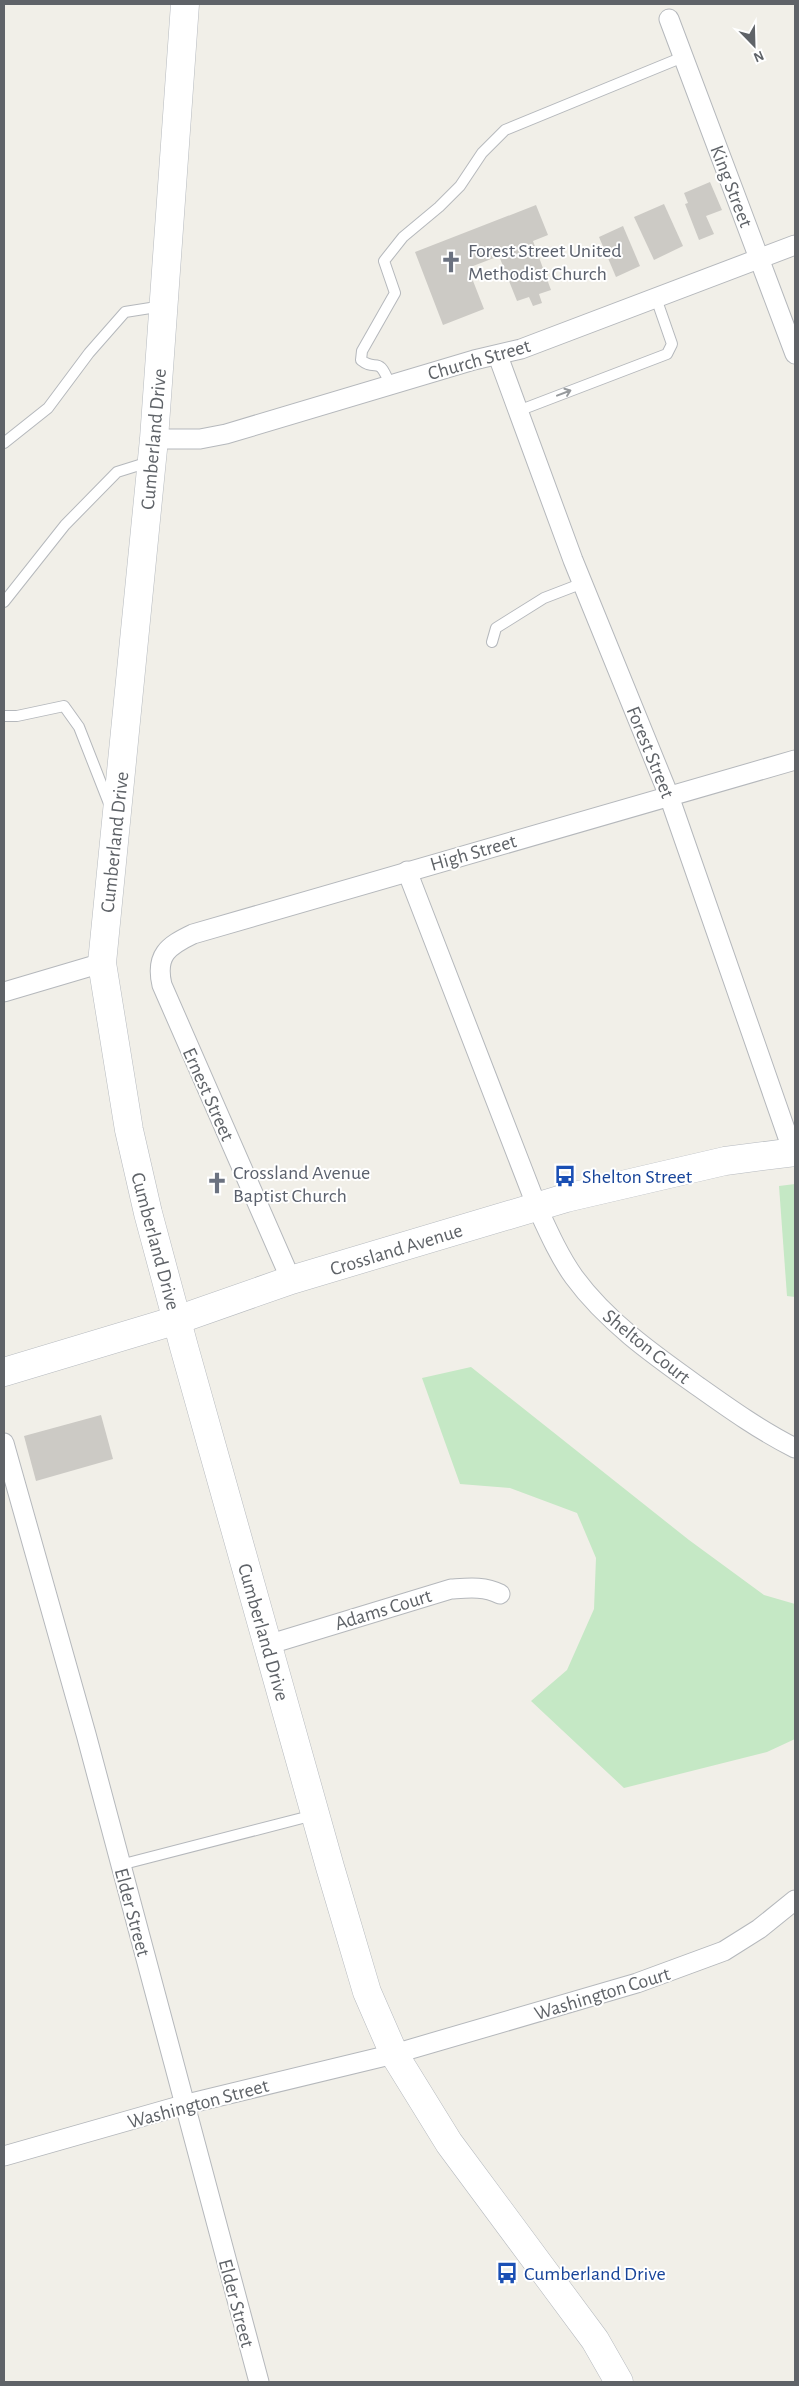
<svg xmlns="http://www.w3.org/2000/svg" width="799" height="2386" font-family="'Alegreya Sans',sans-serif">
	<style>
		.green { fill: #c5e8c5 }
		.building { fill: #cccac5 }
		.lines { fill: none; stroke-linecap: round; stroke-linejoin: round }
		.lane-casing { stroke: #b5b8bc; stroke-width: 12 }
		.street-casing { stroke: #b5b8bc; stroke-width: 21 }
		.secondary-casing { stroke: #b6babf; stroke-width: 29 }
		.lane { stroke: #fff; stroke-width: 10 }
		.street { stroke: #fff; stroke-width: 19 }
		.secondary { stroke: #fff; stroke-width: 28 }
		.oneway { stroke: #979a9d }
		.labels { text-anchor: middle; stroke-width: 4; stroke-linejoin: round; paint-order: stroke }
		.street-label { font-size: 20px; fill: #5f6368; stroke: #fff }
		.worship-label { font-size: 20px; fill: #5b616d; stroke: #fff; text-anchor: start }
		.transit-label { font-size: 20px; fill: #164399; stroke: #fff; text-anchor: start }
	</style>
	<rect width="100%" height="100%" fill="#f1efe8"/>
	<g class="green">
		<path d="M795,1184V1297L787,1296L779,1186Z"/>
		<path d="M471,1367L689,1540L764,1595L795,1604V1739L767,1752L624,1788L531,1701L567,1670L594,1609L596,1558L577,1513L510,1488L460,1484L422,1378Z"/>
	</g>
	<g class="building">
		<path d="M710,182L722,210L706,216L714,234L699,240L685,204L688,203L684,193Z"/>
		<path d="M664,204L683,246L654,260L634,217Z"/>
		<path d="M536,205L548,235L533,241L551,290L539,294L542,303L533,306L529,297L517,301L499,256L468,268L484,309L443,325L415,252Z"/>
		<path d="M623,226L640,266L616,277L599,237Z"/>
		<path d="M101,1415L113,1459L36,1481L24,1436Z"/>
	</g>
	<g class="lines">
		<g class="lane-casing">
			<g id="lane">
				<path d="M390,385C378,353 377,373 361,360L362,351L395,293L384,261L403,237L439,207L460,186L482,153L505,130L683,57"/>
				<path d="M518,411L667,354L672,344L656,298"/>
				<path d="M4,443L48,408L89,353L125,312L163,306"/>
				<path d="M4,602L65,525L117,472L149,462"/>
				<path d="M492,642L496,628L544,598L583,583"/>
				<path d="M4,716H17L64,706L79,727L110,806"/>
				<path d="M120,1865L314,1815"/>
			</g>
		</g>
		<g class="street-casing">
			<g id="street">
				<path d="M669,19L795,354"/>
				<path d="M498,356L573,560L669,796L793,1152"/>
				<path d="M154,439H200L226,434L474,360L521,349L795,245"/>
				<path d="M407,871L537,1207C548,1231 559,1256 574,1277C607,1322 654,1355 699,1387C730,1409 761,1431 795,1448"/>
				<path d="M4,992L102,963"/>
				<path d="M291,1280L162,985C155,955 168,946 193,934L795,760"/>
				<path d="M4,1443L86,1734L259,2382"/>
				<path d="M267,1645L451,1589C468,1588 484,1586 500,1594"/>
				<path d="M4,2156L183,2105L394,2054L637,1983L724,1951L759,1929L795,1900"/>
			</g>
		</g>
		<g class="secondary-casing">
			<g id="secondary">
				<path d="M185,4L154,439L102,963L129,1130L148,1213L184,1347L330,1867L367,1992L394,2054L449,2143L595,2340L619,2382"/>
				<path d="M4,1372L177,1320L291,1280L566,1198L725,1161L795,1152"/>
			</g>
		</g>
		<use href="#lane" class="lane"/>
		<use href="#street" class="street"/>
		<use href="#secondary" class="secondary"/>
	</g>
	<defs><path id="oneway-shaft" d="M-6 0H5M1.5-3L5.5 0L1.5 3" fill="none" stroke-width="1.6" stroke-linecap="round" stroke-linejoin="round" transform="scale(1.25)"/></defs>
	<use class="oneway" href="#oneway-shaft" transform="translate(564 393) rotate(-21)"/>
	<defs>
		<g id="church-bare" transform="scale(1.725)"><path d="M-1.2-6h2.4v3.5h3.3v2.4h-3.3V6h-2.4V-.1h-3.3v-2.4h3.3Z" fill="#6b7280" stroke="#fff" stroke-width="2.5" paint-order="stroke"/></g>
		<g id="bus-bare" transform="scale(1.725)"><path d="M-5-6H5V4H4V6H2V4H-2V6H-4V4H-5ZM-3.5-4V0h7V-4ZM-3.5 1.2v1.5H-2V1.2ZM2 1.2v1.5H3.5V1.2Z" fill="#1a4fb4" stroke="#fff" stroke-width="2.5" paint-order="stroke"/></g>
	</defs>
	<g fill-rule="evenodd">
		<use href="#church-bare" x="451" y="262"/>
		<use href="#bus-bare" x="565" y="1176"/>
		<use href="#church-bare" x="217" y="1183"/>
		<use href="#bus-bare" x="507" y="2273"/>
	</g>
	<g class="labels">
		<g class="street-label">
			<text transform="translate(732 186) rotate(69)" y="7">King Street</text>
			<text transform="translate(479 359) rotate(-16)" y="7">Church Street</text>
			<text transform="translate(153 439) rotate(-85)" y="7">Cumberland Drive</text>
			<text transform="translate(651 752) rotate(68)" y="7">Forest Street</text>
			<text transform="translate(114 842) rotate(-84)" y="7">Cumberland Drive</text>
			<text transform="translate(473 852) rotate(-16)" y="7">High Street</text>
			<text transform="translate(209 1094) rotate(66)" y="7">Ernest Street</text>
			<text transform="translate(156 1241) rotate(75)" y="7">Cumberland Drive</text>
			<text transform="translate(396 1249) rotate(-17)" y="7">Crossland Avenue</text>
			<text transform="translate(647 1346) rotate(39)" y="7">Shelton Court</text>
			<text transform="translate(383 1609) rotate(-17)" y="7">Adams Court</text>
			<text transform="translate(264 1632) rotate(74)" y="7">Cumberland Drive</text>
			<text transform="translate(133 1912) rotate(75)" y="7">Elder Street</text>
			<text transform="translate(602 1993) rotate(-17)" y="7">Washington Court</text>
			<text transform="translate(198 2103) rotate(-15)" y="7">Washington Street</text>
			<text transform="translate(237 2303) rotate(75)" y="7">Elder Street</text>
		</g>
		<g class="worship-label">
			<text x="468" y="257">Forest Street United<tspan x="468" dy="23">Methodist Church</tspan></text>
			<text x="233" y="1179">Crossland Avenue<tspan x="233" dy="23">Baptist Church</tspan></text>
		</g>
		<g class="transit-label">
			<text x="582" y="1183">Shelton Street</text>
			<text x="524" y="2280">Cumberland Drive</text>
		</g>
	</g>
	<rect width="799" height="2386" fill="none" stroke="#5f6368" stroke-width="10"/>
	<g transform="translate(754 45) rotate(157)" stroke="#ffffff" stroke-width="4" paint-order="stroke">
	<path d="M0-4L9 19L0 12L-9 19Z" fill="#5f6368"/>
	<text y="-8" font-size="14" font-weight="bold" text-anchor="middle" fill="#5f6368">N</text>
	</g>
</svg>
